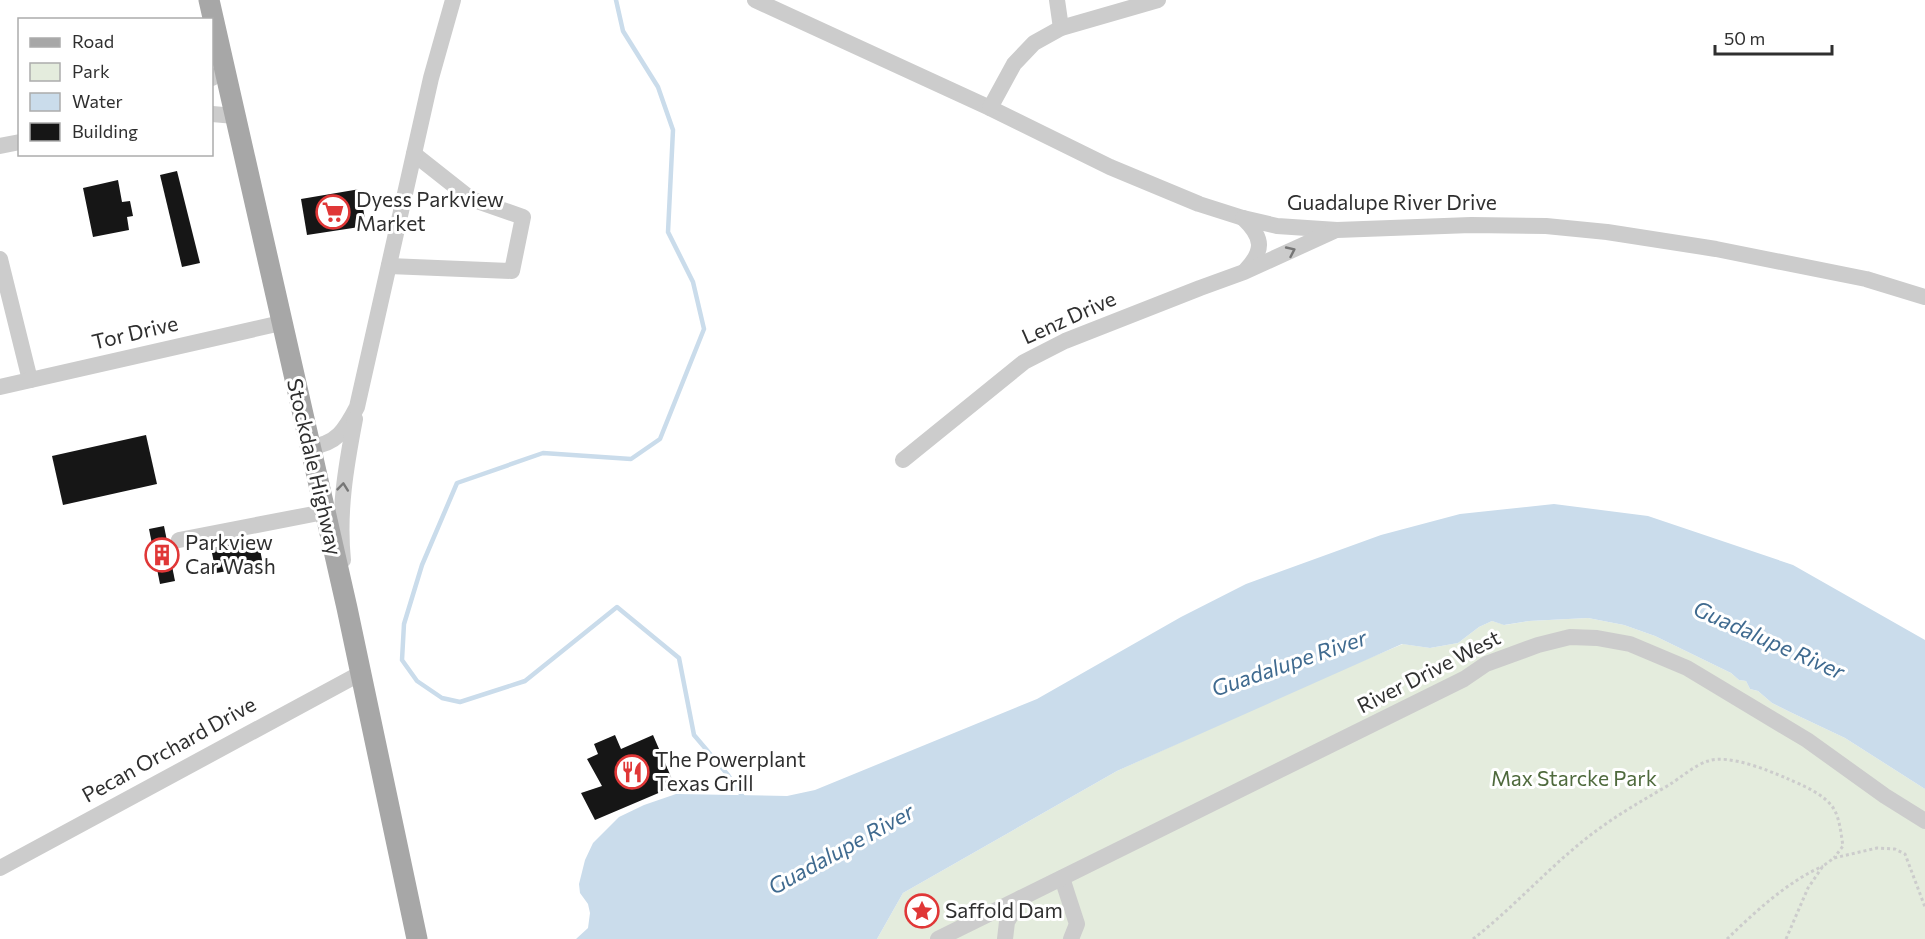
<svg xmlns="http://www.w3.org/2000/svg" width="1925" height="939" font-family="Commissioner,sans-serif">
	<style>
		.green { fill: #e4ecdd }
		.water { fill: #cadceb }
		.lines { fill: none; stroke-linecap: round; stroke-linejoin: round }
		.stream { stroke: #cadceb; stroke-width: 4.5 }
		.building { fill: #161616 }
		.path { stroke: #ccc; stroke-width: 3; stroke-dasharray: 3 3; stroke-linecap: butt }
		.minor { stroke: #ccc; stroke-width: 16 }
		.major { stroke: #a7a7a7; stroke-width: 21 }
		.oneway { stroke: #767676 }
		.labels { text-anchor: middle; stroke-width: 6; stroke-linejoin: round; paint-order: stroke }
		.poi-label { font-size: 21px; fill: #2f2f2f; stroke: #fff; text-anchor: start }
		.street-label { font-size: 21px; fill: #2f2f2f; stroke: #fff }
		.park-label { font-size: 21px; fill: #4f6a3d; stroke: #fff }
		.water-label { font-size: 22px; font-style: italic; fill: #3f6a8f; stroke: #fff }
	</style>
	<rect width="100%" height="100%" fill="#fff"/>
	<path class="green" d="M1588,618L1624,625L1655,636L1731,673L1739,680L1746,681L1750,689L1758,691L1772,703L1790,712L1845,738L1925,789V939H877L903,893L1117,771L1331,674L1403,644L1430,648L1458,643L1479,627L1492,621L1505,625L1529,621Z"/>
	<path class="water" d="M1554,504L1648,516L1793,565L1925,640V789L1845,738L1790,712L1772,703L1758,691L1750,689L1746,681L1739,680L1731,673L1655,636L1624,625L1588,618L1529,621L1504,625L1492,621L1479,627L1458,643L1430,648L1402,644L1117,771L903,893L877,939H576L588,928L590,913L588,904L580,893L579,884L585,860L593,843L619,817L644,805L676,794L787,796L815,790L1037,699L1181,617L1246,584L1381,535L1460,514Z"/>
	<g class="lines">
		<path class="stream" d="M616,0L623,31L658,87L673,130L668,232L693,282L704,329L660,439L631,459L543,453L457,483L422,565L404,624L402,660L417,681L442,698L460,702L525,681L617,607L679,658L694,735L728,775L745,800"/>
	</g>
	<g class="building">
		<path d="M177,171L200,263L182,267L160,175Z"/>
		<path d="M118,180L122,202L130,201L133,216L127,217L129,230L93,237L83,188Z"/>
		<path d="M360,189L366,226L307,235L301,199Z"/>
		<path d="M146,435L157,484L63,505L52,456Z"/>
		<path d="M164,526L175,581L160,584L149,529Z"/>
		<path d="M258,539L263,565L216,573L211,548Z"/>
		<path d="M615,735L621,749L653,735L675,786L595,820L581,793L602,786L587,759L598,754L594,744Z"/>
	</g>
	<g class="lines">
		<g class="path">
			<path d="M1473,939C1517,905 1554,861 1600,828C1622,812 1645,799 1669,785C1680,778 1695,765 1708,761C1729,754 1767,770 1786,778C1802,785 1827,795 1835,811C1840,821 1841,834 1843,846L1834,858"/>
			<path d="M1727,939C1755,912 1787,882 1823,866"/>
			<path d="M1786,939L1808,888L1823,866L1834,858L1877,848L1895,849L1905,854L1925,907"/>
		</g>
		<g class="minor">
			<path d="M755,0L990,108L1110,167L1199,204L1243,218L1277,226L1337,230L1471,225L1546,226L1607,232L1716,249L1866,279L1925,297"/>
			<path d="M1057,0L1061,28"/>
			<path d="M212,78L225,71"/>
			<path d="M990,108L1014,64L1034,43L1061,28L1158,0"/>
			<path d="M212,114L235,116"/>
			<path d="M0,146L20,142"/>
			<path d="M1243,218C1264,238 1264,251 1245,271"/>
			<path d="M0,259L30,380"/>
			<path d="M389,266L512,271L523,217L471,199L414,154"/>
			<path d="M0,387L281,323"/>
			<path d="M310,447C337,444 345,430 357,407L431,78L453,0"/>
			<path d="M903,460L1024,362L1065,341L1200,288L1244,272L1334,231"/>
			<path d="M179,540L324,512"/>
			<path d="M343,560C338,512 346,466 355,419"/>
			<path d="M0,868L361,673"/>
			<path d="M1062,878L1077,924L1071,939"/>
			<path d="M938,939L1021,898"/>
			<path d="M1005,939L1007,922L1021,898L1464,679L1486,664L1538,645L1570,637L1597,638L1630,644L1687,668L1807,740L1885,796L1925,821"/>
		</g>
		<path class="major" d="M209,0L347,608L417,939"/>
	</g>
	<defs><path id="oneway-chevron" d="M-2-3.5L2.5 0L-2 3.5" fill="none" stroke-width="1.6" stroke-linecap="round" stroke-linejoin="round" transform="scale(1.5)"/></defs>
	<g class="oneway">
		<use href="#oneway-chevron" transform="translate(1291 251) rotate(-25)"/>
		<use href="#oneway-chevron" transform="translate(343 487) rotate(-84)"/>
	</g>
	<defs>
		<g id="supermarket-ring" transform="scale(1.725)"><circle r="9.5" fill="#fff" stroke="#e03737" stroke-width="1.5"/><path d="M-6-5.5h2.5l.6 2H6L4.5 2H-2.5L-4.4-4H-6ZM-1.5 3.2a1.3 1.3 0 1 0 .1 0ZM3 3.2a1.3 1.3 0 1 0 .1 0Z" fill="#e03737"/></g>
		<g id="building-ring" transform="scale(1.725)"><circle r="9.5" fill="#fff" stroke="#e03737" stroke-width="1.5"/><path d="M-4-6H4V6H1V3H-1V6H-4ZM-2.5-4.3h1.7v1.8h-1.7ZM.8-4.3h1.7v1.8H.8ZM-2.5-1h1.7V.8h-1.7ZM.8-1h1.7V.8H.8Z" fill="#e03737"/></g>
		<g id="restaurant-ring" transform="scale(1.725)"><circle r="9.5" fill="#fff" stroke="#e03737" stroke-width="1.5"/><path d="M-5-6h1v4h1v-4h1v4h1v-4h1v5L-1.5 .5V6h-2V.5L-5-1ZM5-6V6H3V1.5H1.5Q1.5-4 5-6Z" fill="#e03737"/></g>
		<g id="sight-ring" transform="scale(1.725)"><circle r="9.5" fill="#fff" stroke="#e03737" stroke-width="1.5"/><path d="M0-6L1.8-2.2L6-1.7L2.9 1.2L3.7 5.4L0 3.3L-3.7 5.4L-2.9 1.2L-6-1.7L-1.8-2.2Z" fill="#e03737"/></g>
	</defs>
	<g fill-rule="evenodd">
		<use href="#supermarket-ring" x="333" y="212"/>
		<use href="#building-ring" x="162" y="555"/>
		<use href="#restaurant-ring" x="632" y="772"/>
		<use href="#sight-ring" x="922" y="911"/>
	</g>
	<g class="labels">
		<g class="poi-label">
			<text x="356" y="207">Dyess Parkview<tspan x="356" dy="24">Market</tspan></text>
			<text x="185" y="550">Parkview<tspan x="185" dy="24">Car Wash</tspan></text>
			<text x="655" y="767">The Powerplant<tspan x="655" dy="24">Texas Grill</tspan></text>
			<text x="945" y="918">Saffold Dam</text>
		</g>
		<g class="street-label">
			<text x="1392" y="210">Guadalupe River Drive</text>
			<text transform="translate(1069 318) rotate(-24)" y="7">Lenz Drive</text>
			<text transform="translate(135 333) rotate(-13)" y="7">Tor Drive</text>
			<text transform="translate(314 467) rotate(77)" y="7">Stockdale Highway</text>
			<text transform="translate(1429 672) rotate(-27)" y="7">River Drive West</text>
			<text transform="translate(169 750) rotate(-29)" y="7">Pecan Orchard Drive</text>
		</g>
		<g class="park-label">
			<text x="1574" y="786">Max Starcke Park</text>
		</g>
		<g class="water-label">
			<text transform="translate(1769 640) rotate(24)" y="8">Guadalupe River</text>
			<text transform="translate(1289 663) rotate(-19)" y="8">Guadalupe River</text>
			<text transform="translate(841 849) rotate(-29)" y="8">Guadalupe River</text>
		</g>
	</g>
	<rect x="18" y="18" width="195" height="138" fill="#ffffff" stroke="#acacac" stroke-width="1.5"/>
	<rect x="30" y="38" width="30" height="9" fill="#a7a7a7" stroke="#acacac" stroke-width="1.5"/>
	<text x="72" y="48" font-size="18" fill="#2f2f2f">Road</text>
	<rect x="30" y="63" width="30" height="18" fill="#e4ecdd" stroke="#acacac" stroke-width="1.5"/>
	<text x="72" y="78" font-size="18" fill="#2f2f2f">Park</text>
	<rect x="30" y="93" width="30" height="18" fill="#cadceb" stroke="#acacac" stroke-width="1.5"/>
	<text x="72" y="108" font-size="18" fill="#2f2f2f">Water</text>
	<rect x="30" y="123" width="30" height="18" fill="#161616" stroke="#acacac" stroke-width="1.5"/>
	<text x="72" y="138" font-size="18" fill="#2f2f2f">Building</text>
	<path d="M1715 45v9h117v-9" fill="none" stroke="#2f2f2f" stroke-width="3"/>
	<text x="1724" y="45" font-size="18" fill="#2f2f2f" stroke="#ffffff" stroke-width="4.5" paint-order="stroke">50 m</text>
</svg>
